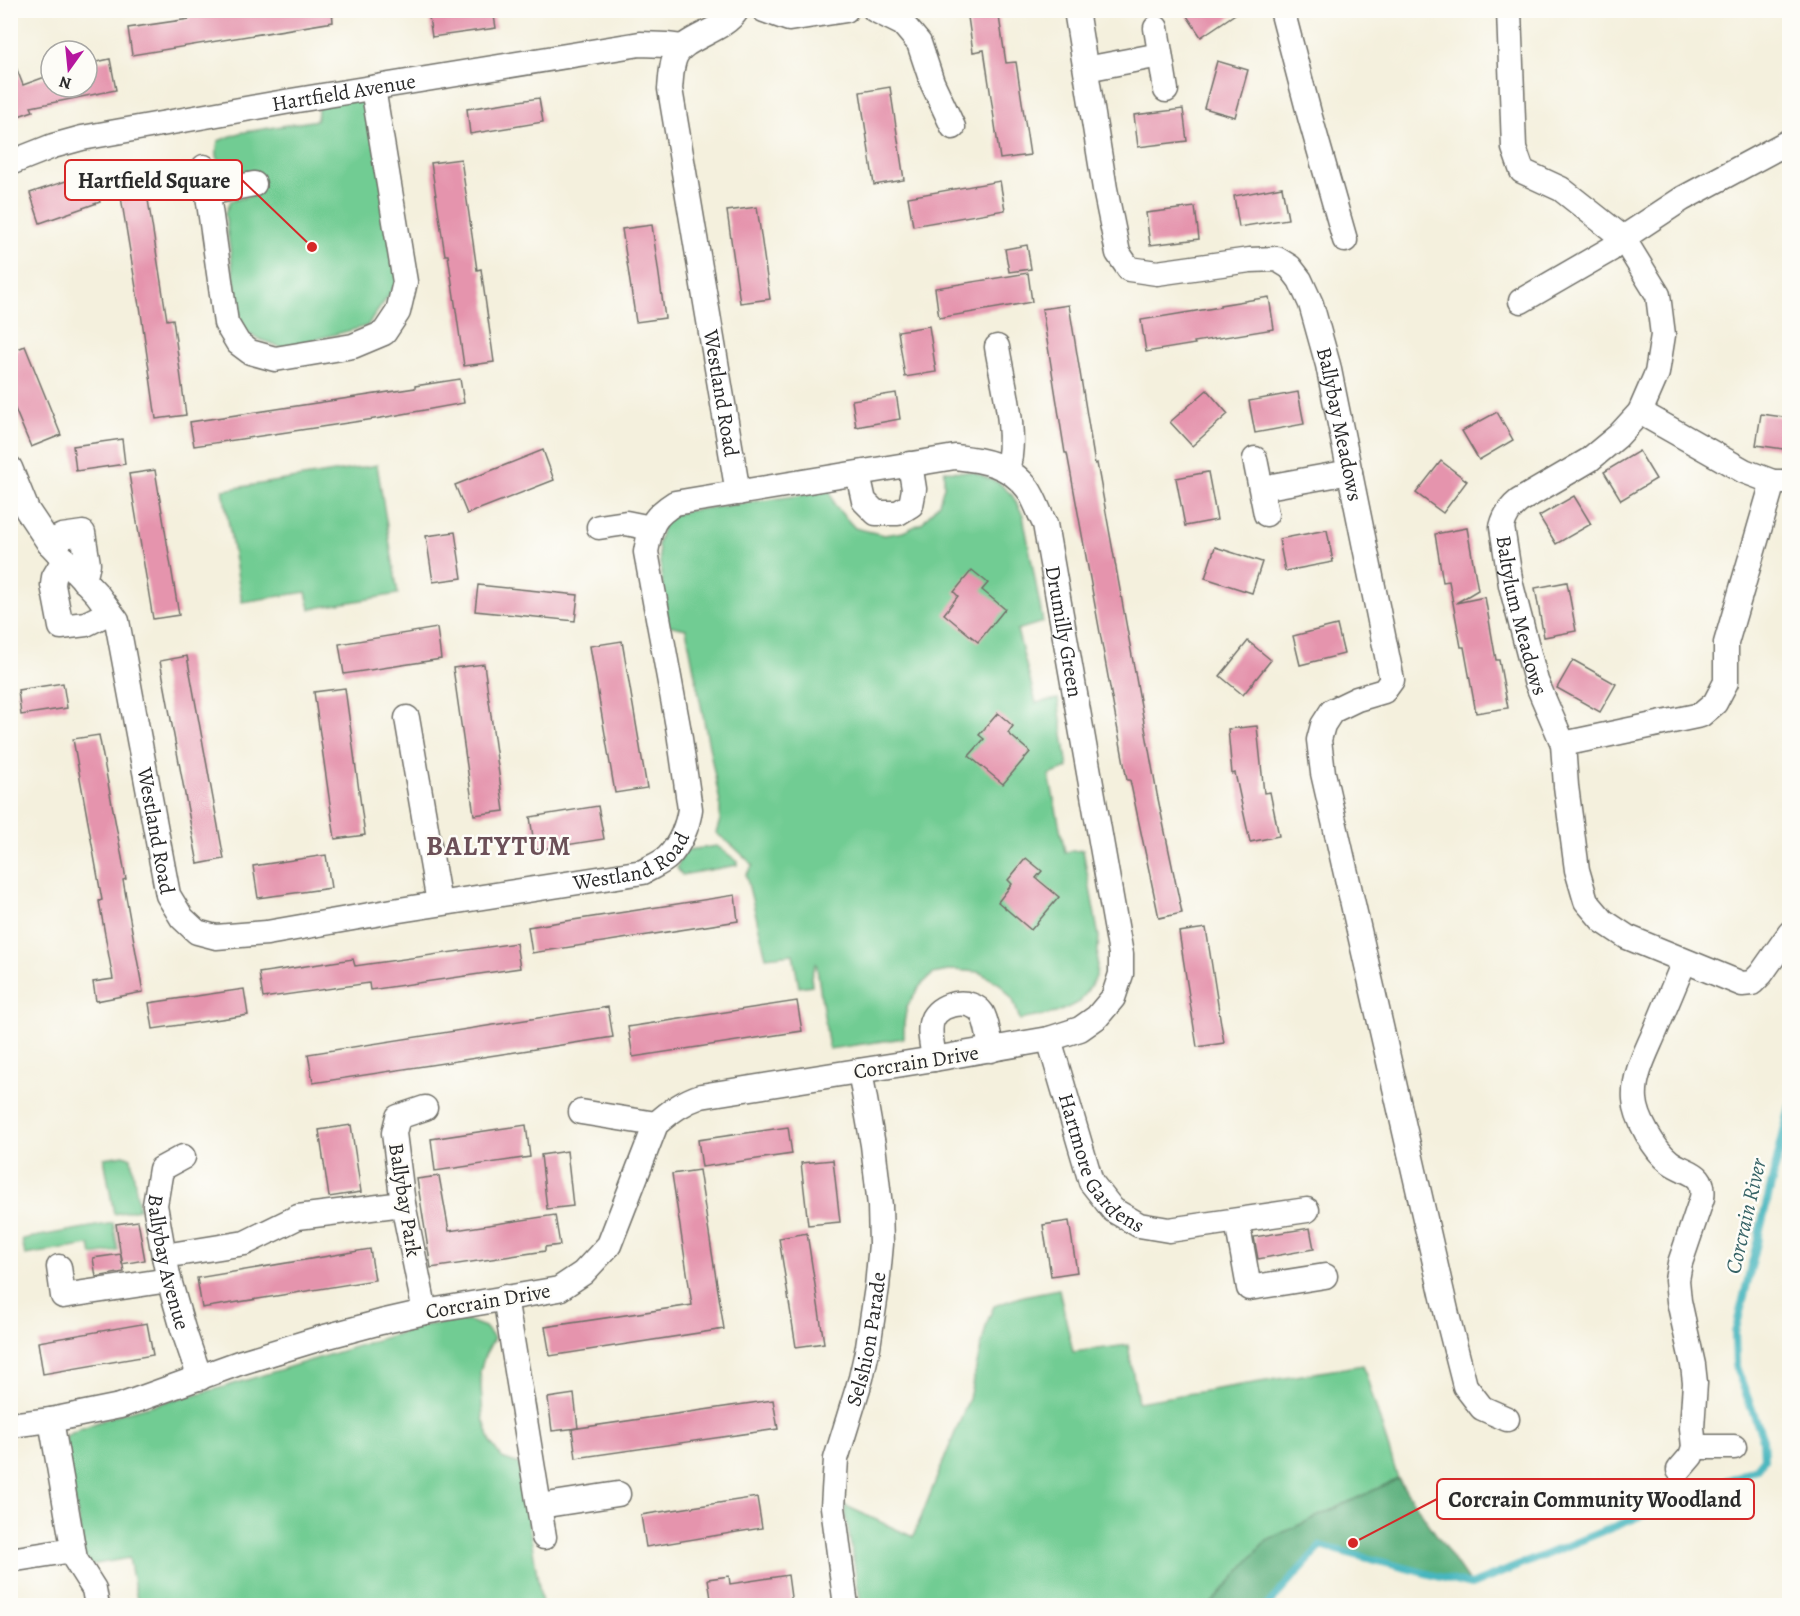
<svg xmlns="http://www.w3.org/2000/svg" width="1800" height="1616" font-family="Alegreya,serif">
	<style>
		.green { fill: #71cc93; stroke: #4e7c5f; stroke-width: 1.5 }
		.forest { fill: #5cb07d; stroke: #446e54; stroke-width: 1.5 }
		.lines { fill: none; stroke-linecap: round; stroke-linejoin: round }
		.stream { stroke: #47b6be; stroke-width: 8 }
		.building { fill: #e594ad }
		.minor-casing { stroke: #717069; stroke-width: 27 }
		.minor { stroke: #fff; stroke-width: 24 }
		.labels { text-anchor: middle; stroke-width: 5; stroke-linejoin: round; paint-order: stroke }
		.street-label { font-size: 21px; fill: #2b2b2b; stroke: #fdfcf7 }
		.water-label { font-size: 22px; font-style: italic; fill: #366366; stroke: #fdfcf7 }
		.district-label { font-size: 27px; font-weight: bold; letter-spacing: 1.5px; fill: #6c5058; stroke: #fdfcf7 }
		.leader { fill: none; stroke: #d62828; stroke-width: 2 }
		.callout-dot { fill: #d62828; stroke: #fdfcf7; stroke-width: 2 }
		.callout { fill: #fdfcf7; stroke: #d62828; stroke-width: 2 }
		.callout-label { font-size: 22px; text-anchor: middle; font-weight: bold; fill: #2b2b2b }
	</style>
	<rect width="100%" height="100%" fill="#fdfcf7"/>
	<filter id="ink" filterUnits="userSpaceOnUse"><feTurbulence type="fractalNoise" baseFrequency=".0167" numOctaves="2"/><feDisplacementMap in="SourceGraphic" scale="12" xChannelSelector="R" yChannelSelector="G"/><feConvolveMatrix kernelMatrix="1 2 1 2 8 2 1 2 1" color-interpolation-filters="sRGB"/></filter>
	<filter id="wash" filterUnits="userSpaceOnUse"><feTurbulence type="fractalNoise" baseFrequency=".008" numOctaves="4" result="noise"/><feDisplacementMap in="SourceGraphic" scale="24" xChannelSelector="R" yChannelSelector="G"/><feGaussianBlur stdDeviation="1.35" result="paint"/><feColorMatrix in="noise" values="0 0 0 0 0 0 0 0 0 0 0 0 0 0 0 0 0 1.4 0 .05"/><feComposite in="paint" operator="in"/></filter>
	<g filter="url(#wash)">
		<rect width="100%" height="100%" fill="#f4f0dd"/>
		<g class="green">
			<path d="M358,96L372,107L399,281L367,326L283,348L256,338L246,332L239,313L225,214L230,201L258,194L256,171H227C216,159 215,156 218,141L239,133L317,120L319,99Z"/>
			<path d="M377,465L398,594L310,609L306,592L242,602L223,490Z"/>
			<path d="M944,471L973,472L999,483L1012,495L1023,515L1043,622L1017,630L1036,703L1058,699L1068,768L1049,775L1065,852L1083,850L1099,937L1096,977L1080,1002L1056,1013L1020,1020L1013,1000L1000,984L979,972L953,970L933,974L920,986L907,1006L904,1023V1038L829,1049L816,962L811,976L812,985L799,987L793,954L766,957L746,875L753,865L733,846L716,833L720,820V802L686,629L667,625L658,544L663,525L669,516L687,511L830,491L835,506L855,528L884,535L903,532L922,523L939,503L944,486Z"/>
			<path d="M717,846L737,861V865L682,875L677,868L680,859L687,850Z"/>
			<path d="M124,1155L131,1158L139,1209L114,1214L104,1158Z"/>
			<path d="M113,1223L118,1251L92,1255L90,1245L25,1255L22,1239Z"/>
			<path d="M1059,1289L1073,1352L1128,1345L1138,1402L1363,1365L1398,1479L1267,1540L1210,1606L861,1605L844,1505L913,1537L969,1398L987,1322L994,1306L1023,1296Z"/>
			<path d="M469,1321L485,1327L494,1338L485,1355L480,1371L483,1418L491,1443L502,1458L519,1464L542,1605H138L129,1558L96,1564H89L85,1559L65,1448L66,1436L80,1429L122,1413L224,1387L426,1325Z"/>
		</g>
		<path class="forest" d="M1398,1479L1471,1585L1321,1546L1267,1605H1210L1267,1540Z"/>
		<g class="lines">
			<path class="stream" d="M1267,1606L1321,1546L1471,1585L1756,1469L1764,1459L1763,1439L1736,1367L1735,1333L1790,1107"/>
		</g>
		<g id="blocks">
			<g class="building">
				<path d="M226,10H332L333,22L132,55L128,28L189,19V16Z"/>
				<path d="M428,10H493L496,28L432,37Z"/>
				<path d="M967,10H998L1006,63L1016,62L1030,155L1000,159L984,50L973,52Z"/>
				<path d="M1183,10H1241L1201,37Z"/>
				<path d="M10,57H12L23,85L48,76V72L51,71V87H87V64L110,59L116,90L31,107L33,111L10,119Z"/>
				<path d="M1217,61L1248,70L1235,117L1204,108Z"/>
				<path d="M890,87L904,180L874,185L860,92Z"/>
				<path d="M539,98L543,122L470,134L467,109Z"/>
				<path d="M1183,109L1187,141L1138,147L1134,115Z"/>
				<path d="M461,159L477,270L481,269L494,362L464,366L448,255H445L431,163Z"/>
				<path d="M90,173L100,202L40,223L30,193Z"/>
				<path d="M1000,181L1005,210L913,226L908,197Z"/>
				<path d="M146,187L167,320L173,319L186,415L156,419L140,306H139L120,191Z"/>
				<path d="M1282,187L1288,219L1239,227L1234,196Z"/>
				<path d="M757,207L770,299L740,303L727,211Z"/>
				<path d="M1195,207L1199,239L1150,245L1146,213Z"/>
				<path d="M652,225L665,318L636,322L622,229Z"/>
				<path d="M1027,245L1031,269L1009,272L1005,249Z"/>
				<path d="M1028,273L1032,302L939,318L935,288Z"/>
				<path d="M1269,297L1274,329L1194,342L1195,344L1146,352L1141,320L1220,307V305Z"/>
				<path d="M1069,305L1095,464L1097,463L1157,794L1182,913L1159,918L1130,780H1127L1067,453H1065L1042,309Z"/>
				<path d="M929,326L936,372L905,377L898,331Z"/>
				<path d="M25,346L61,435L31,447L10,397V352Z"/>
				<path d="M460,379L464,403L381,418L194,446L190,422L415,388V386Z"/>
				<path d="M1207,390L1228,414L1192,446L1170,422Z"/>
				<path d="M1298,392L1304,424L1255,433L1249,401Z"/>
				<path d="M896,393L900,419L856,427L852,400Z"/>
				<path d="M1497,412L1513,440L1479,460L1462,431Z"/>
				<path d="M1761,414L1790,418V450L1756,445Z"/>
				<path d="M122,439L125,464L76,471L73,446Z"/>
				<path d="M543,450L554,480L467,514L455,485Z"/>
				<path d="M1639,451L1656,479L1621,500L1604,472Z"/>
				<path d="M1441,461L1467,481L1443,513L1416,493Z"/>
				<path d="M155,470L179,615L153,619L129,474Z"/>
				<path d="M1208,472L1217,520L1185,526L1176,478Z"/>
				<path d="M1574,496L1591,524L1556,544L1539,516Z"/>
				<path d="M1467,528L1478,590L1456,603L1485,597L1496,660H1499L1508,708L1476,713L1464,647H1461L1449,581L1443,582L1435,534Z"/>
				<path d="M1327,530L1333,562L1285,571L1279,539Z"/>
				<path d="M455,532L462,578L433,582L426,536Z"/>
				<path d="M1215,547L1262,562L1252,593L1205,578Z"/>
				<path d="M972,570L988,583L982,590L1005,609L978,642L944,614L958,596L954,592Z"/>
				<path d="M1567,582L1576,631L1544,637L1535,588Z"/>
				<path d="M478,585L578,595L575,621L475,611Z"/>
				<path d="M1337,625L1344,654L1300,665L1293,636Z"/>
				<path d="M437,628L441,659L344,674L339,644Z"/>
				<path d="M622,641L647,788L615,793L590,646Z"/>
				<path d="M1248,641L1271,660L1243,695L1220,676Z"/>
				<path d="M187,656L224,859L198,864L160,661Z"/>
				<path d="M1573,660L1616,684L1600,712L1557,688Z"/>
				<path d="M484,664L504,811L474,815L453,668Z"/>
				<path d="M63,683L67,708L21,715L18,690Z"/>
				<path d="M345,688L365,835L335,839L314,692Z"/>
				<path d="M998,713L1013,726L1008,733L1030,752L1003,784L969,756L984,739L979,735Z"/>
				<path d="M1257,726L1264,793L1270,792L1279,836L1250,842L1235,773L1232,774L1228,729Z"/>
				<path d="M99,735L126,879L123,880L143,992L96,1001L93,982L113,979L99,901L102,900L73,739Z"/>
				<path d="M598,806L604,839L535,850L530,817Z"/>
				<path d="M326,855L331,888L258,898L253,866Z"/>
				<path d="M1026,858L1042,871L1036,878L1059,897L1031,930L998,902L1012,884L1008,880Z"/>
				<path d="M735,895L738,921L532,953L528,927Z"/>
				<path d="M1206,928L1224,1043L1197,1047L1179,932Z"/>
				<path d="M516,943L520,968L370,990L369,983L263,998L259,973L353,959L355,966Z"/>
				<path d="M244,989L248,1015L153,1029L149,1003Z"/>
				<path d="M797,1001L802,1031L633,1057L628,1027Z"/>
				<path d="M608,1007L613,1037L313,1083L308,1054Z"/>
				<path d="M351,1125L361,1192L329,1197L319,1130Z"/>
				<path d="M526,1125L530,1157L435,1171L431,1139Z"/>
				<path d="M788,1127L792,1154L702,1167L698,1140Z"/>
				<path d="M567,1151L573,1206L547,1209L541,1155Z"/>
				<path d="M833,1160L840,1222L808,1225L801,1163Z"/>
				<path d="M699,1170L724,1329L550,1356L545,1327L692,1305L672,1174Z"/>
				<path d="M439,1176L449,1231L555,1215L560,1245L545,1247V1251L431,1268L417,1179Z"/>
				<path d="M138,1221L145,1260L122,1264L116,1224Z"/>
				<path d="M1069,1221L1077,1272L1051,1276L1043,1225Z"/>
				<path d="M1310,1228L1314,1249L1258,1259L1254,1237Z"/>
				<path d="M807,1233L824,1343L796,1347L779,1238Z"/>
				<path d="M370,1249L375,1280L202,1308L197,1278Z"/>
				<path d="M121,1254L124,1272L96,1277L93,1258Z"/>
				<path d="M147,1323L153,1355L43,1374L38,1342Z"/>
				<path d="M574,1394L578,1428L552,1431L548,1398Z"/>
				<path d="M773,1400L778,1429L576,1458L572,1429Z"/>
				<path d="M757,1497L762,1528L646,1547L641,1515Z"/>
				<path d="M788,1575L792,1605H712L708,1579L729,1576L730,1584Z"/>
			</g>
		</g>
	</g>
	<g filter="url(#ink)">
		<use href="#blocks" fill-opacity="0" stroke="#717069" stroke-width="1.5"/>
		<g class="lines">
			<g class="minor-casing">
				<g id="minor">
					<path id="s1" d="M737,10C723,33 680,37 674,60C671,69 671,80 670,89L738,493"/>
					<path d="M764,10L789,19L846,10"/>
					<path d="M875,10L903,24L919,43L932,82L953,127"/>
					<path id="s2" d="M1076,10L1105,189L1118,253L1129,269L1157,273L1250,260L1277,259L1290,267L1300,280L1311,304L1328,365L1392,680L1384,691L1357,699L1332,711L1323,725L1319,740L1323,773L1447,1315L1465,1386L1482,1408L1507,1419"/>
					<path d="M1282,10L1310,117L1345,240"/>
					<path id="s3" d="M1509,10L1514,148L1522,171L1561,189L1623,238L1658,295L1663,335L1657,373L1640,412L1618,436L1589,460L1519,501C1510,508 1505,515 1502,527L1511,585L1536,681L1563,744L1566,786L1577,870L1586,901L1603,921L1627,937L1742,984L1752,983L1761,974L1790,933"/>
					<path d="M1156,28L1166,90"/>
					<path d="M1086,69L1160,55"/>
					<path id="s4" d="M10,163L53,146L82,138L285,102L640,44L666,45L682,47"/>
					<path d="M204,167L226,323L238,343L250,352L275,359L353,346L384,333L398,312L405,282L373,88"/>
					<path d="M208,193L254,184"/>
					<path d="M1521,301L1611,249L1623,238L1682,199L1790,141"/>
					<path d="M997,347C1003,384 1018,434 1007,470"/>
					<path d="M1640,412L1744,471L1773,482H1788"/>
					<path d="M1255,459L1266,514"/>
					<path id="s5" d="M10,468L27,510L49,543L97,594L117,621L168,895L182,918L197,932L216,937L267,933L393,911L643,872C651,867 662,863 668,857C680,845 688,825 690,809L679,732L646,552C651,526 651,518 675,503L955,457C984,460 1009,464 1028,489C1035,499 1039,513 1045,524L1121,954V974L1113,998L1097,1017L1080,1029L1049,1039L934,1059L701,1096C683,1102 671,1111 656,1124L609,1245L583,1273L559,1289L425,1312L381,1322L321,1338L239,1363L120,1406L51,1420L10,1425"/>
					<path d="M858,474L864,501L876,513H898L911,505L914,489L910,464"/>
					<path d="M1262,488L1350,472"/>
					<path d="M599,527L626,523L651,528"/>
					<path d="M49,543L62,536L83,533L88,564L84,581"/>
					<path d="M64,560L54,577L53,585L61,627L86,624L110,612"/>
					<path d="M407,718L439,903"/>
					<path d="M1563,744L1701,715L1715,703L1726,682V643L1773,482"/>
					<path id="s6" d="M1049,1039L1091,1182L1113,1210L1139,1225L1169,1230L1307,1210"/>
					<path d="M934,1059C933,1047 927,1029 933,1018C942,1002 971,998 982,1013C988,1024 989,1038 991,1050"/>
					<path d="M581,1112L656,1124"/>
					<path id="s7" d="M183,1157L161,1169L155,1205L164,1256L169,1280L183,1329L200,1378"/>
					<path d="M1237,1221L1249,1288L1325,1276"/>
					<path d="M164,1256L245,1243L298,1217L403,1204"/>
					<path d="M59,1267L63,1296L169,1280"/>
					<path d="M505,1297L544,1537"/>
					<path d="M425,1312L403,1204L394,1133L398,1117L425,1108"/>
					<path d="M51,1420L75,1559L94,1589L97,1606"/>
					<path d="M1694,1447H1734"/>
					<path d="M1679,1470L1691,1456L1694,1447L1692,1428L1695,1383L1693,1365L1679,1301L1677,1280L1680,1263L1702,1198C1706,1171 1686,1174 1670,1162C1654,1150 1636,1118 1635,1099C1633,1075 1647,1051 1656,1029C1665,1007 1675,984 1684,962"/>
					<path d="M540,1506L618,1494"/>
					<path d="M10,1560L73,1550"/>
					<path id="s8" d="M846,1606L833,1507L836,1459L861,1378L868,1347L877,1287L881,1244L880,1206L873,1145L860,1071"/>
				</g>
			</g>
			<use href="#minor" class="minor"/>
		</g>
	</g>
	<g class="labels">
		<g class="street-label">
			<text dy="7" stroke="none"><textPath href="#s4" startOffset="342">Hartfield Avenue</textPath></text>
			<text dy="7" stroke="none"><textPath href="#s1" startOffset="420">Westland Road</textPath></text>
			<text dy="7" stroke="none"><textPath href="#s2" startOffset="597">Ballybay Meadows</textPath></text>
			<text dy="7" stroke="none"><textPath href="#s3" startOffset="746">Baltylum Meadows</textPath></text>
			<text dy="7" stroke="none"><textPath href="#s5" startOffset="1884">Drumilly Green</textPath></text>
			<text dy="7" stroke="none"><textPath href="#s5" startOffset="402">Westland Road</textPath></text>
			<text dy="7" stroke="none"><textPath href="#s5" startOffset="960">Westland Road</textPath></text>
			<text transform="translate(916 1062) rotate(-9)" y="7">Corcrain Drive</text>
			<text dy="7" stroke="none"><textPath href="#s6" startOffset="138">Hartmore Gardens</textPath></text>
			<text transform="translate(405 1200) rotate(81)" y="7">Ballybay Park</text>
			<text dy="7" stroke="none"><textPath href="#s7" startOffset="120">Ballybay Avenue</textPath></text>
			<text transform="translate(488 1301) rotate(-10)" y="7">Corcrain Drive</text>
			<text dy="7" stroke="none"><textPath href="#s8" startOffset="272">Selshion Parade</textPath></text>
		</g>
		<g class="water-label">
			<text transform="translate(1745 1216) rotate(-77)" y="8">Corcrain River</text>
		</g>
		<g class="district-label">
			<text x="499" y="855">BALTYTUM</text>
		</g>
	</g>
	<path class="leader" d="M312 247L242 180M1353 1543L1437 1499"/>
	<g class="callout-dot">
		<circle cx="312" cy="247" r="6"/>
		<circle cx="1353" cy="1543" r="6"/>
	</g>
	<g class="callout">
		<rect x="65" y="160" width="177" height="40" rx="6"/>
		<rect x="1437" y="1479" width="317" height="40" rx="6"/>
	</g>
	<g class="callout-label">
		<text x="154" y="188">Hartfield Square</text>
		<text x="1595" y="1507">Corcrain Community Woodland</text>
	</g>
	<rect width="1800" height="1616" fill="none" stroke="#fdfcf7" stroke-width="36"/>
	<g transform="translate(69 69) rotate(195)"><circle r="28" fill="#fdfcf7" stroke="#a9a8a5" stroke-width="1.5"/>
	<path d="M0-4.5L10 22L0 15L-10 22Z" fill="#b5179e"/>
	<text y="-9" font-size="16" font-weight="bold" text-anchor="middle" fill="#2b2b2b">N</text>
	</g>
</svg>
